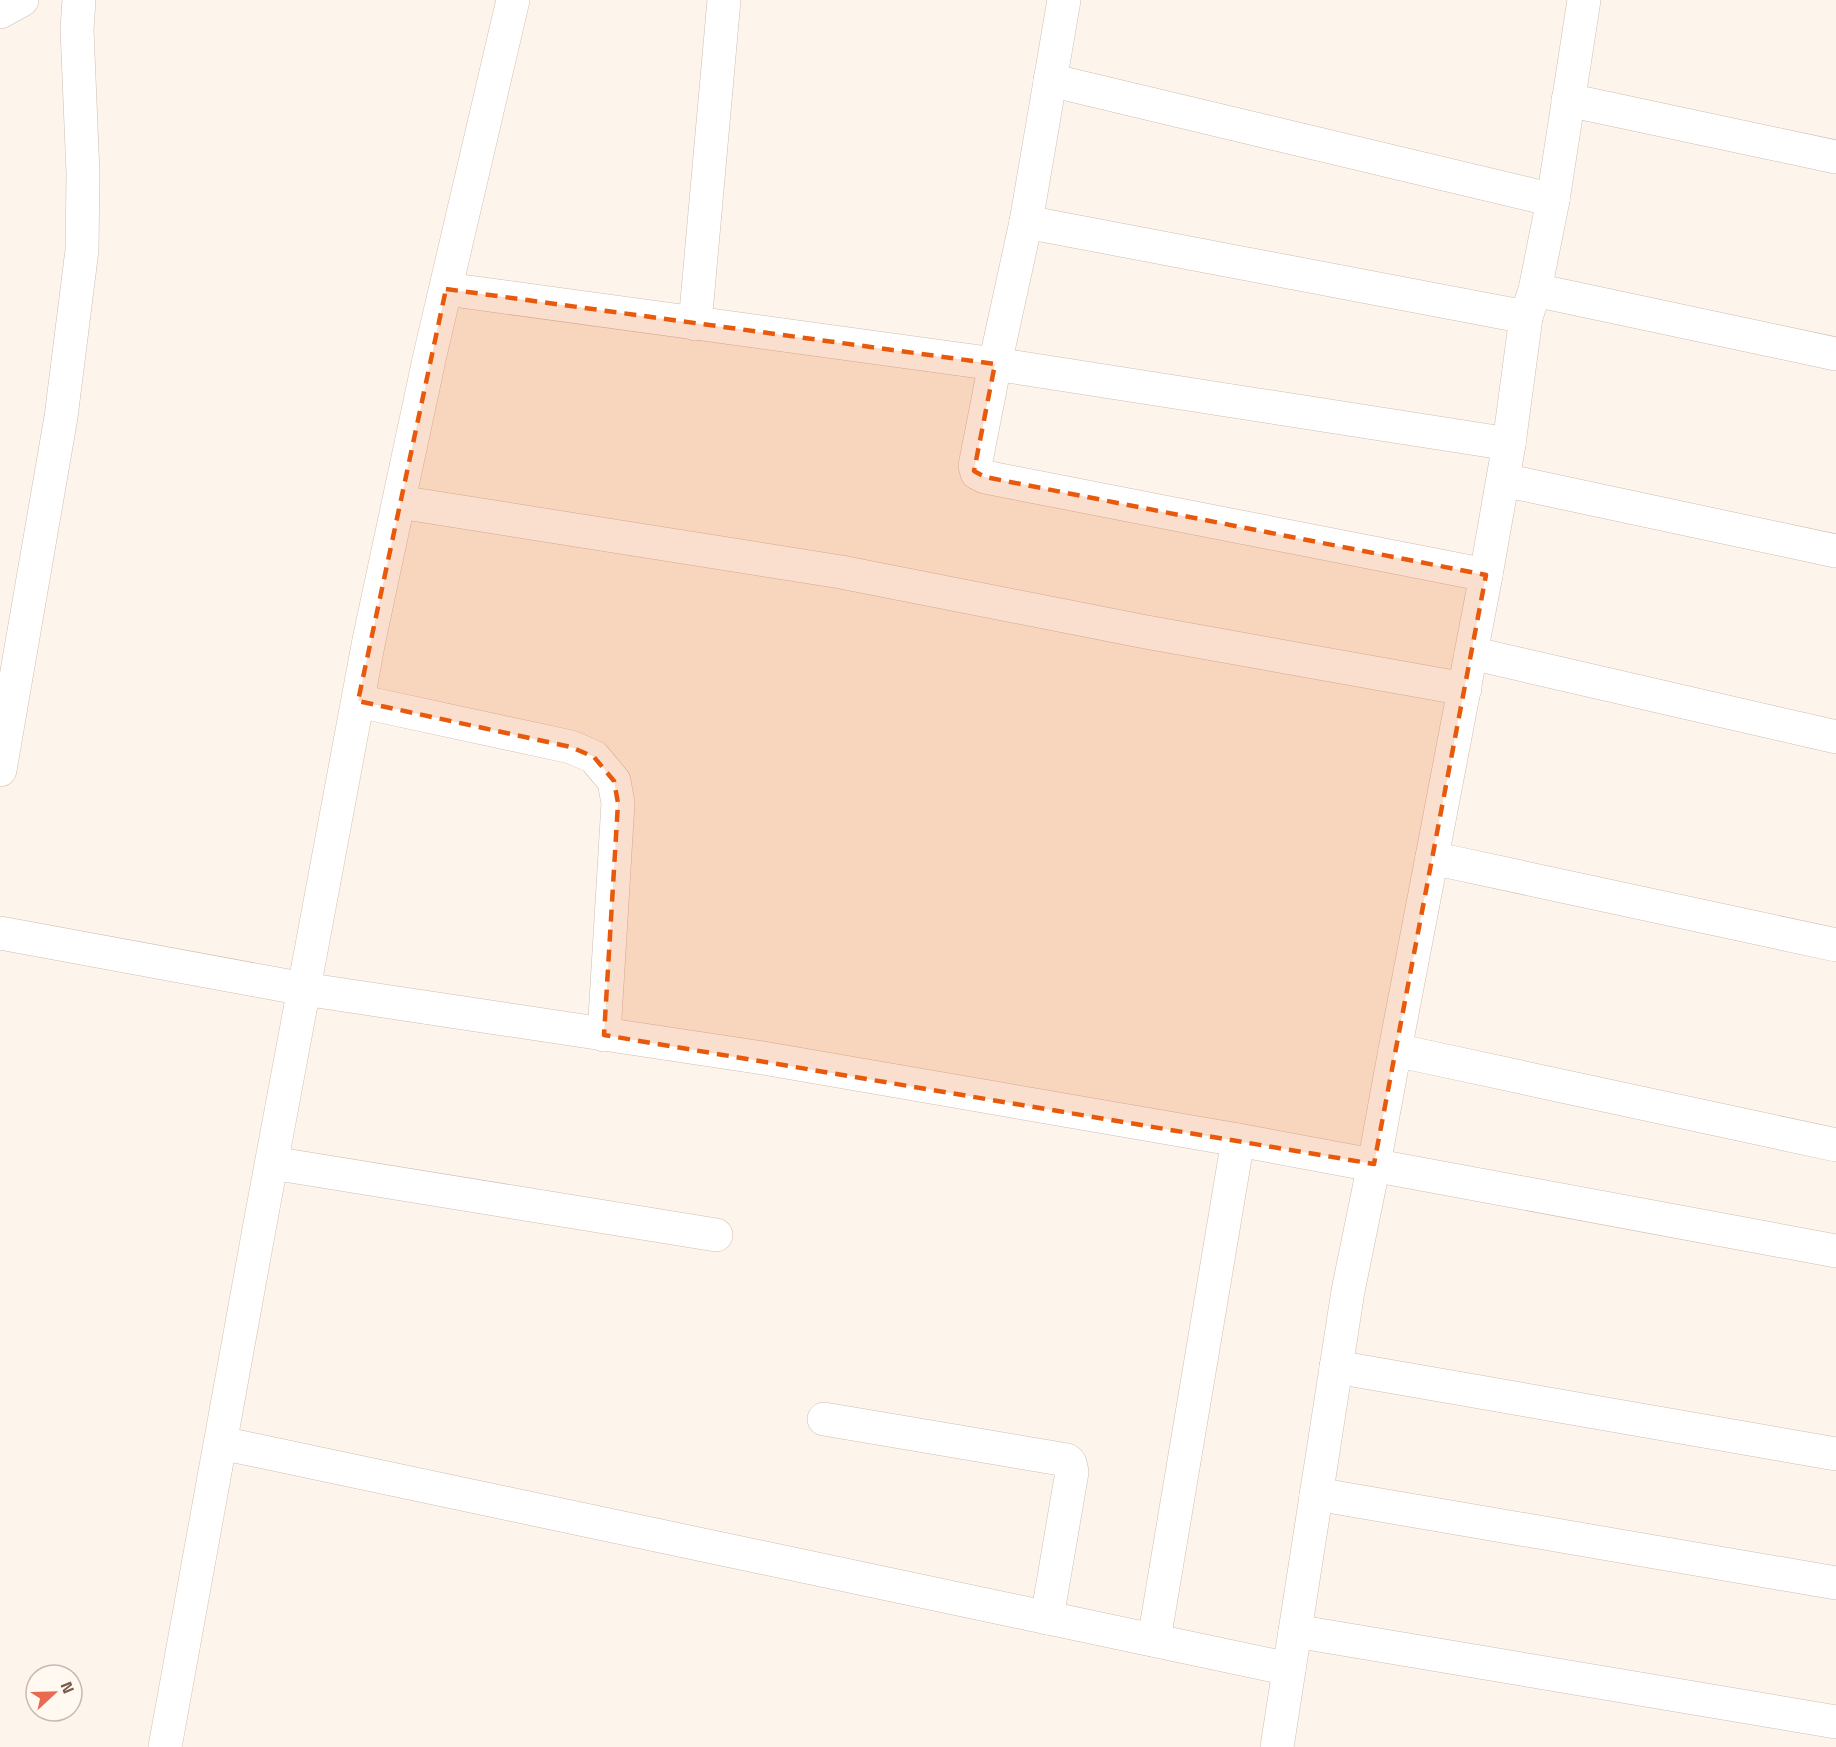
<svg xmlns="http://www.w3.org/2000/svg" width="1836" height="1747" font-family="'Titillium Web',sans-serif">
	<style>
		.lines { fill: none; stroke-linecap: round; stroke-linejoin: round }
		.street-casing { stroke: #d1bcaf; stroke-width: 34 }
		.secondary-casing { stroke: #d6bfaf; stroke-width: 34 }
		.street { stroke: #fff; stroke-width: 33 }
		.secondary { stroke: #fff; stroke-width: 33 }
		.marked { fill: #e8590c; fill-opacity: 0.2; stroke: #e8590c; stroke-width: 4.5; stroke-dasharray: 12 8; stroke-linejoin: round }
	</style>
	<rect width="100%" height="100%" fill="#fdf5eb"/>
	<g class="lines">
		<g class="street-casing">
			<g id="street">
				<path d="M1064,0L1026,222L995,364L975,466L977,473L985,477L1486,575"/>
				<path d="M0,12L22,0"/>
				<path d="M1050,80L1553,200"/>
				<path d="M1568,100L1836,157"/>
				<path d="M1026,222L1526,317"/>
				<path d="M446,289L995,364L1509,444"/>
				<path d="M1535,290L1836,354"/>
				<path d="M695,324L724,0"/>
				<path d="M1503,480L1836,551"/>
				<path d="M399,502L841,572L1146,632L1465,689"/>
				<path d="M1471,653L1836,737"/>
				<path d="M358,701L571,747L594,757L614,781L618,803L604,1035"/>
				<path d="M0,770L61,417L82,250L83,174L77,29L79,0"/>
				<path d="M1432,858L1836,945"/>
				<path d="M0,933L304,989L763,1058L1238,1140L1836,1251"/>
				<path d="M1395,1050L1836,1145"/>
				<path d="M272,1163L716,1235"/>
				<path d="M1336,1367L1836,1454"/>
				<path d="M824,1419L1067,1460L1070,1463L1072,1472L1047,1618"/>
				<path d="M221,1443L1289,1669"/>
				<path d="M1316,1494L1836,1583"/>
				<path d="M1295,1631L1836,1722"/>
				<path d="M1154,1640L1238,1140"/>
				<path d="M1277,1747L1348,1291L1374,1164L1395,1050L1486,575L1509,444L1526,317L1535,290L1553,200L1584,0"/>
			</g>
		</g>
		<g class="secondary-casing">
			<path id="secondary" d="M165,1747L260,1224L369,640L430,355L513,0"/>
		</g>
		<use href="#street" class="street"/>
		<use href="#secondary" class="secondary"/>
	</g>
	<path class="marked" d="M446,289L995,364L974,471L985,477L1486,575L1374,1164L604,1035L618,803L614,781L594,757L571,747L358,701Z"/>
	<g transform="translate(54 1693) rotate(68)"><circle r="28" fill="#fff9f2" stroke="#cab9b0" stroke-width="1.5"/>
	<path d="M0-4.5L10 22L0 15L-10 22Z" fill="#e96a4f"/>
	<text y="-9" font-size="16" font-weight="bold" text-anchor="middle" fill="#7a5a4c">N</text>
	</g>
</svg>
